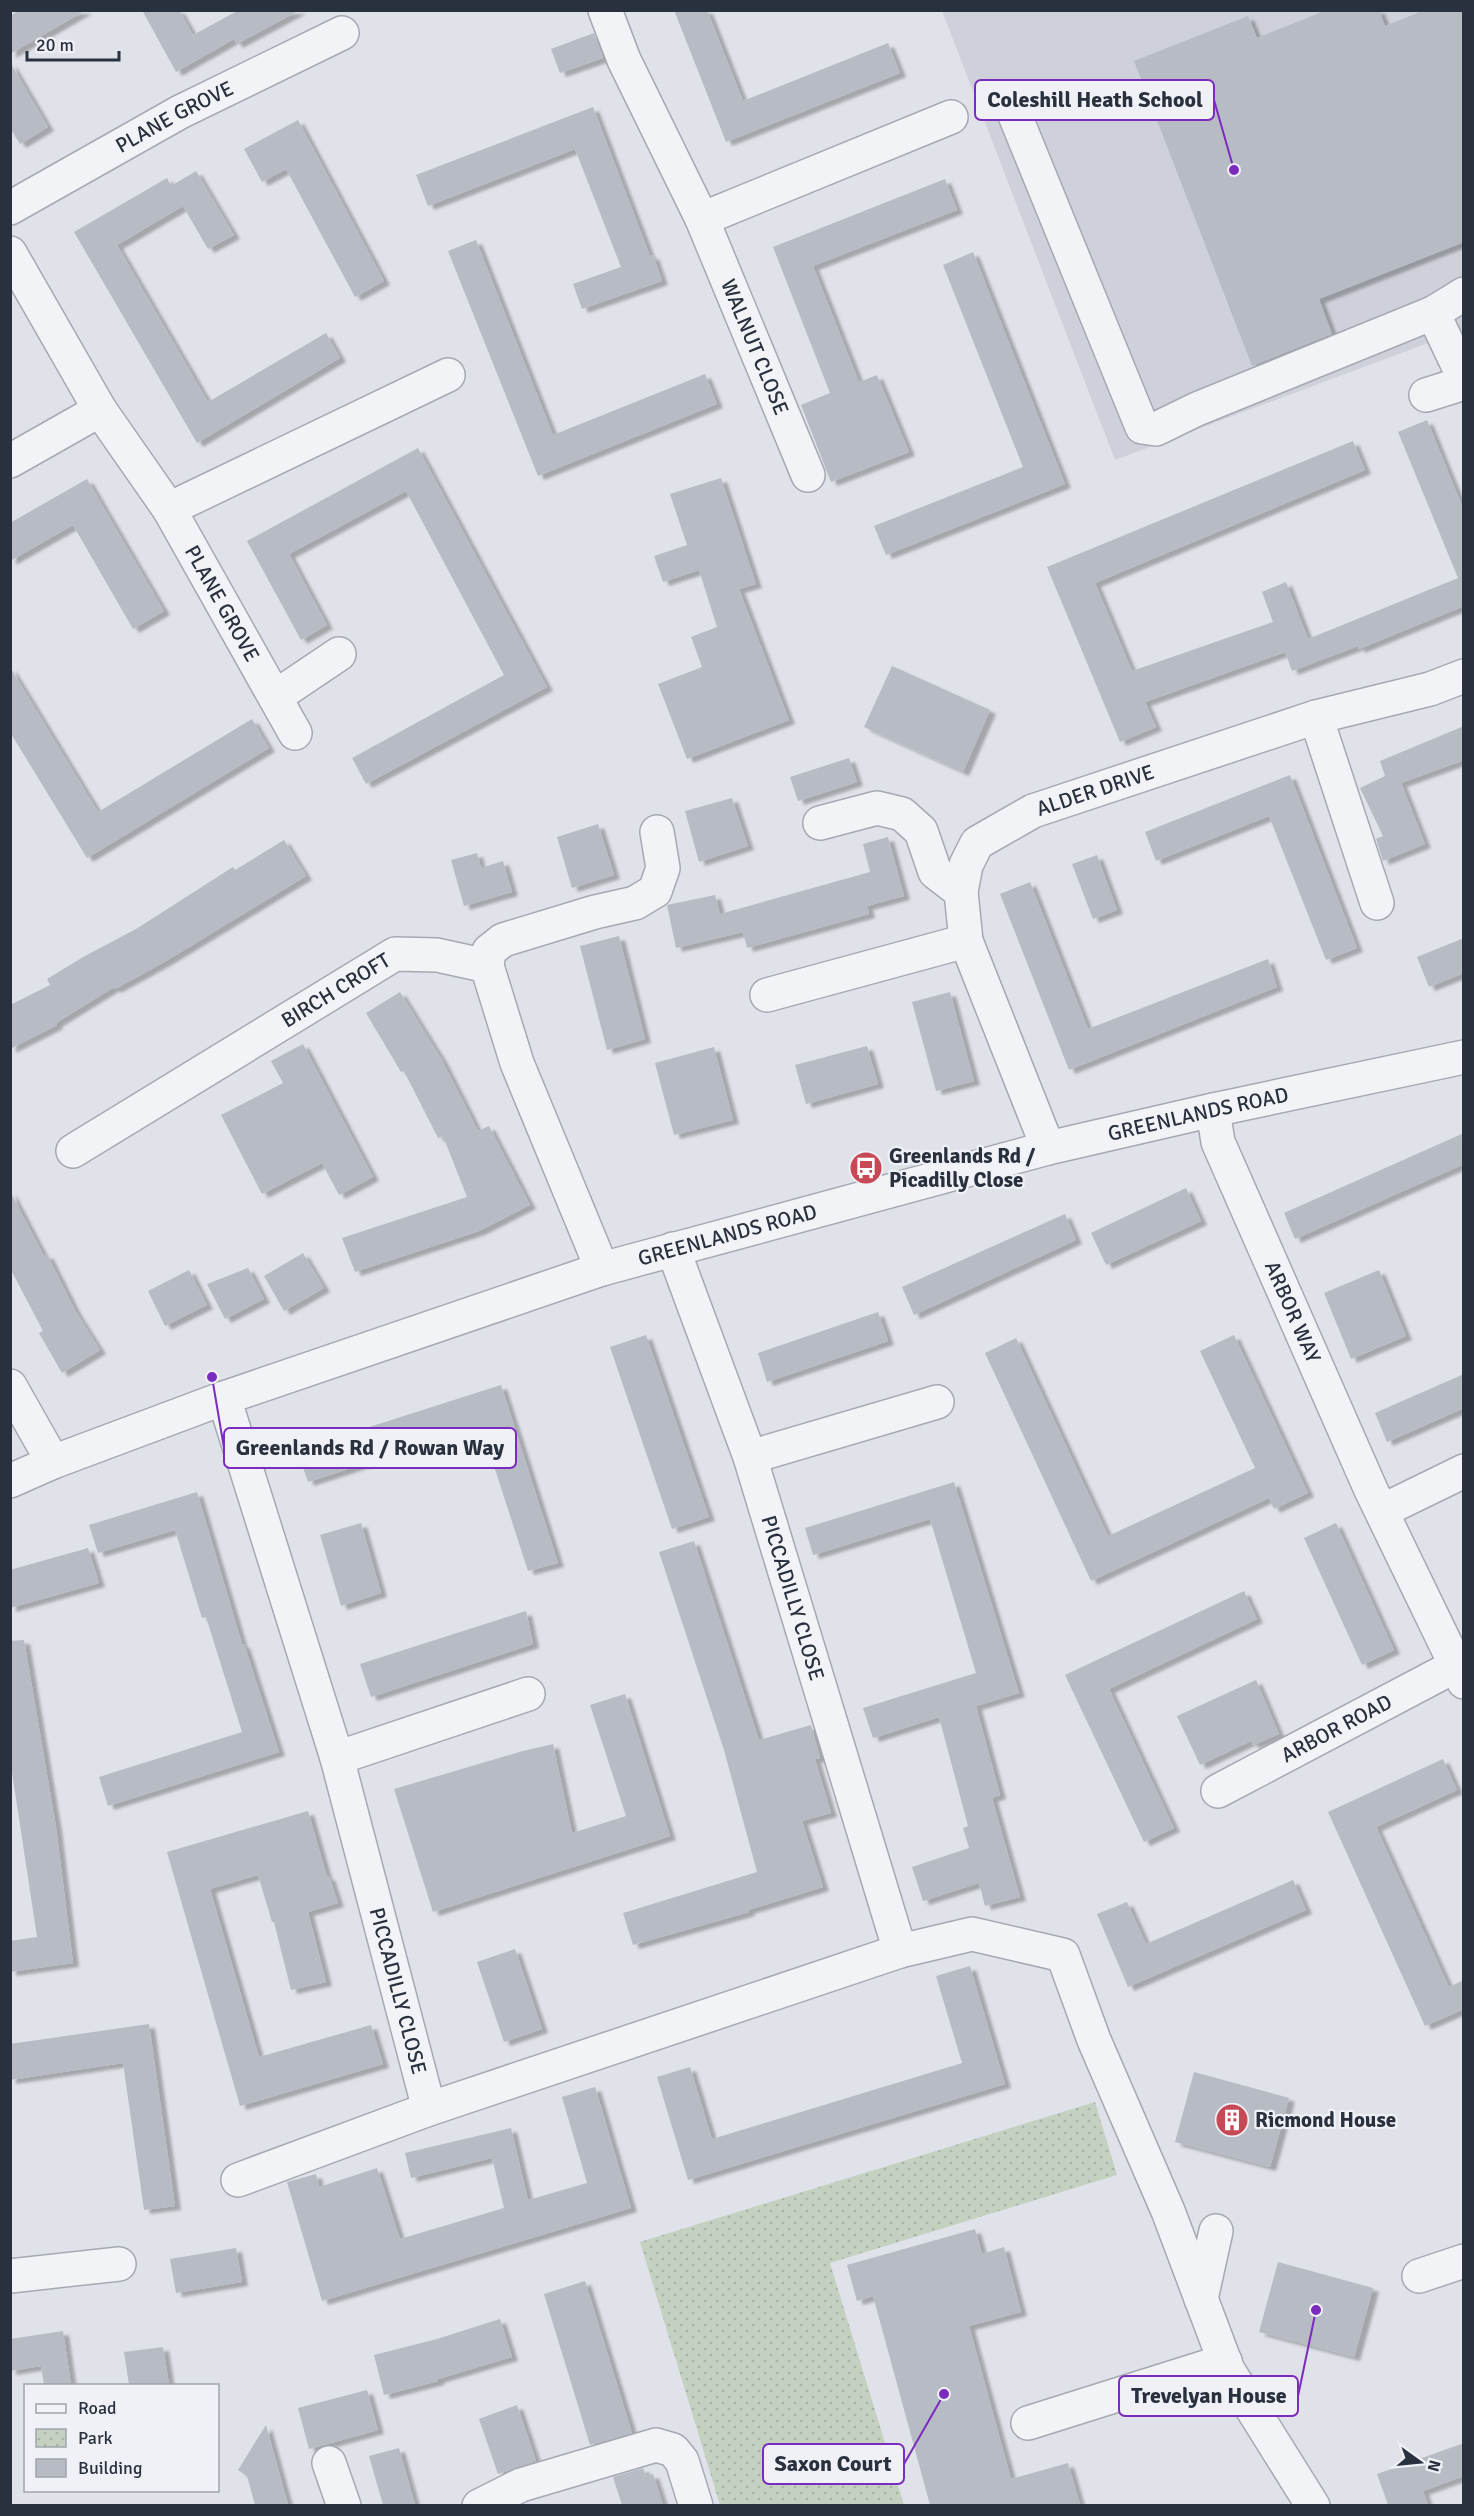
<svg xmlns="http://www.w3.org/2000/svg" width="1474" height="2516" font-family="Signika,sans-serif">
	<style>
		.built { fill: #ced1da }
		.park { fill: url(#park-dots) }
		.building { fill: #b7bbc4; filter: url(#shadow) }
		.lines { fill: none; stroke-linecap: round; stroke-linejoin: round }
		.minor-casing { stroke: #a5a9b2; stroke-width: 36 }
		.minor { stroke: #f2f3f6; stroke-width: 33 }
		.labels { text-anchor: middle; stroke-width: 4.5; stroke-linejoin: round; paint-order: stroke }
		.street-label { font-size: 21px; fill: #29303e; stroke: #eff1f6 }
		.poi-label { font-size: 21px; font-weight: bold; fill: #29303e; stroke: #eff1f6; text-anchor: start }
		.leader { fill: none; stroke: #7b2cbf; stroke-width: 2 }
		.callout-dot { fill: #7b2cbf; stroke: #eff1f6; stroke-width: 2 }
		.callout { fill: #eff1f6; stroke: #7b2cbf; stroke-width: 2 }
		.callout-label { font-size: 22px; text-anchor: middle; font-weight: bold; fill: #29303e }
	</style>
	<defs>
		<pattern id="park-dots" width="8" height="8" patternUnits="userSpaceOnUse" patternTransform="scale(1.5)"><rect width="8" height="8" fill="#c4d1c1"/><path d="M2 2h.1M6 6h.1" fill="none" stroke="#a8b4a7" stroke-width="1.8" stroke-linecap="round"/></pattern>
		<filter id="shadow"><feDropShadow dx="6" dy="4" stdDeviation="1.5" flood-color="#0004"/></filter>
	</defs>
	<rect width="100%" height="100%" fill="#dfe2e8"/>
	<path class="built" d="M942,11H1463V330L1115,460Z"/>
	<path class="park" d="M1095,2102L1117,2175L830,2263L904,2505H720L640,2242Z"/>
	<g class="building">
		<path d="M20,10H86L10,54V16Z"/>
		<path d="M142,10H179L193,35L239,10H300L237,44L234,39L176,72Z"/>
		<path d="M674,10H707L743,101L888,43L900,73L726,142Z"/>
		<path d="M1327,10H1379L1385,26L1425,10H1464V242L1319,299L1332,334L1252,366L1134,61L1248,16L1257,38Z"/>
		<path d="M594,33L603,58L560,73L551,49Z"/>
		<path d="M10,62L48,127L20,144L10,128Z"/>
		<path d="M593,107L650,256L653,255L662,281L582,309L573,284L621,267L575,149L428,206L416,175Z"/>
		<path d="M298,120L384,281L355,297L286,169L262,182L244,149Z"/>
		<path d="M196,171L234,235L208,249L183,206L117,245L208,402L326,333L340,358L197,443L74,232L167,178L171,186Z"/>
		<path d="M945,179L957,210L813,266L859,382L877,375L909,452L831,482L801,405L830,393L773,247Z"/>
		<path d="M476,240L553,435L705,374L717,404L538,476L448,251Z"/>
		<path d="M973,252L1065,484L886,555L874,526L1023,467L943,265Z"/>
		<path d="M1427,420L1464,511V606L1359,649L1358,646L1292,671L1285,652L1145,702L1156,727L1120,742L1047,567L1353,441L1365,470L1095,583L1132,671L1273,622L1262,592L1286,582L1308,639L1458,578L1398,432Z"/>
		<path d="M418,448L547,687L366,784L352,758L504,675L406,491L289,554L327,625L301,640L247,541Z"/>
		<path d="M721,478L756,584L739,589L789,720L687,759L658,684L702,667L691,637L717,627L699,570L663,582L654,556L687,545L670,494Z"/>
		<path d="M87,479L164,611L133,629L73,525L10,561V523Z"/>
		<path d="M892,666L990,710L963,772L864,727Z"/>
		<path d="M10,667L98,812L252,719L269,748L87,858L10,732Z"/>
		<path d="M1464,726V760L1401,783L1425,844L1383,861L1376,839L1383,836L1360,788L1385,776L1380,761Z"/>
		<path d="M849,758L857,782L798,801L790,777Z"/>
		<path d="M1290,775L1357,948L1326,960L1269,816L1156,861L1145,832Z"/>
		<path d="M732,798L748,846L699,862L685,811Z"/>
		<path d="M598,824L614,875L572,888L557,837Z"/>
		<path d="M888,837L904,896L867,906L869,914L747,948L743,932L676,948L667,905L715,895L720,914L870,872L863,844Z"/>
		<path d="M284,840L306,876L166,961L115,989L114,987L56,1023L57,1025L10,1049V1005L50,985L47,979L85,956L136,929L233,867L235,870Z"/>
		<path d="M477,853L481,868L503,861L512,892L464,906L451,860Z"/>
		<path d="M1097,855L1117,910L1093,919L1072,864Z"/>
		<path d="M1030,882L1088,1029L1268,959L1277,987L1069,1070L1000,894Z"/>
		<path d="M619,936L645,1039L607,1050L580,946Z"/>
		<path d="M1464,938V973L1429,987L1417,957Z"/>
		<path d="M400,992L442,1060L478,1131L489,1126L530,1205L479,1231L355,1272L342,1238L467,1197L443,1136L438,1138L404,1071L401,1072L366,1013Z"/>
		<path d="M950,992L974,1081L936,1091L912,1002Z"/>
		<path d="M303,1044L373,1177L339,1195L322,1163L262,1194L221,1115L283,1083L271,1061Z"/>
		<path d="M867,1046L878,1084L806,1104L795,1065Z"/>
		<path d="M714,1047L733,1120L674,1135L655,1063Z"/>
		<path d="M1464,1133V1164L1295,1239L1284,1213Z"/>
		<path d="M1186,1188L1201,1221L1106,1265L1091,1233Z"/>
		<path d="M10,1191L44,1256L47,1254L76,1312L100,1350L62,1373L39,1333L43,1331L10,1268Z"/>
		<path d="M1065,1214L1076,1240L914,1315L902,1287Z"/>
		<path d="M303,1253L324,1288L284,1311L264,1276Z"/>
		<path d="M248,1268L264,1299L225,1319L207,1284Z"/>
		<path d="M189,1270L207,1305L165,1326L148,1291Z"/>
		<path d="M1379,1270L1406,1336L1351,1359L1324,1293Z"/>
		<path d="M878,1312L888,1341L767,1382L758,1353Z"/>
		<path d="M646,1335L709,1517L672,1529L610,1347Z"/>
		<path d="M1234,1335L1308,1493L1274,1509L1269,1498L1091,1581L985,1353L1016,1338L1108,1536L1255,1468L1200,1351Z"/>
		<path d="M1464,1374V1408L1387,1442L1375,1413Z"/>
		<path d="M501,1385L558,1563L528,1571L481,1426L308,1482L297,1450Z"/>
		<path d="M954,1482L1019,1693L976,1706L1000,1795L992,1798L1020,1897L985,1906L979,1883L923,1901L912,1867L969,1848L963,1828L968,1826L939,1717L873,1738L863,1708L976,1673L930,1519L813,1555L805,1528Z"/>
		<path d="M197,1492L242,1644H244L279,1752L108,1806L99,1777L242,1732L206,1617L202,1618L175,1530L98,1553L89,1525Z"/>
		<path d="M361,1523L381,1593L341,1606L320,1535Z"/>
		<path d="M1336,1523L1394,1650L1362,1665L1304,1538Z"/>
		<path d="M694,1541L759,1740L811,1725L820,1758L815,1759L831,1813L802,1821L823,1887L748,1910L749,1912L633,1945L623,1913L757,1872L724,1750L659,1552Z"/>
		<path d="M88,1548L99,1583L10,1608V1570Z"/>
		<path d="M1244,1591L1257,1619L1109,1689L1174,1828L1144,1842L1065,1675Z"/>
		<path d="M526,1611L533,1644L371,1697L360,1664Z"/>
		<path d="M24,1640L56,1827L73,1963L10,1972V1941L37,1937L10,1759V1641Z"/>
		<path d="M1256,1680L1279,1734L1253,1745L1251,1741L1200,1765L1177,1716Z"/>
		<path d="M625,1694L670,1836L433,1912L394,1789L523,1751L553,1744L572,1833L626,1816L590,1705Z"/>
		<path d="M1443,1759L1457,1790L1376,1827L1449,1987L1464,1980V2009L1425,2026L1328,1812Z"/>
		<path d="M308,1811L327,1877L329,1876L338,1903L308,1912L326,1982L291,1990L274,1922H272L258,1875L210,1889L259,2057L371,2025L383,2064L240,2106L167,1852Z"/>
		<path d="M1293,1880L1306,1910L1128,1987L1097,1914L1127,1902L1146,1944Z"/>
		<path d="M515,1949L542,2029L504,2042L477,1962Z"/>
		<path d="M970,1966L1005,2084L688,2180L657,2077L690,2067L712,2139L962,2063L936,1976Z"/>
		<path d="M149,2024L175,2206L144,2210L123,2063L10,2080V2044Z"/>
		<path d="M1194,2072L1289,2098L1270,2167L1175,2142Z"/>
		<path d="M595,2087L631,2208L322,2301L287,2182L316,2174L319,2187L377,2168L400,2239L504,2208L492,2158L411,2178L405,2153L511,2128L528,2200L587,2183L562,2097Z"/>
		<path d="M975,2229L982,2254L1004,2247L1021,2312L969,2326L1011,2479L1068,2463L1080,2505H930L873,2296L857,2301L847,2265Z"/>
		<path d="M236,2248L242,2282L176,2293L170,2259Z"/>
		<path d="M1278,2262L1373,2288L1354,2357L1259,2332Z"/>
		<path d="M585,2281L632,2433L590,2445L544,2294Z"/>
		<path d="M500,2319L512,2357L438,2379V2381L384,2395L374,2355L437,2339Z"/>
		<path d="M63,2331L71,2385H44L41,2366L10,2371V2339Z"/>
		<path d="M163,2347L169,2385H129L124,2352Z"/>
		<path d="M367,2390L378,2430L309,2449L298,2408Z"/>
		<path d="M517,2405L536,2461L498,2474L479,2419Z"/>
		<path d="M266,2425L288,2505H255L247,2476L238,2470Z"/>
		<path d="M1464,2443V2476L1423,2491L1428,2505H1388L1377,2474Z"/>
		<path d="M399,2448L415,2505H383L369,2456Z"/>
		<path d="M643,2468L646,2476L653,2474L663,2505H622L613,2477Z"/>
	</g>
	<g class="lines">
		<g class="minor-casing">
			<g id="minor">
				<path id="s1" d="M605,10L624,60L702,219L808,475"/>
				<path d="M1014,113L1142,427L1156,429L1197,409L1433,313"/>
				<path id="s2" d="M10,208L180,112L342,33"/>
				<path d="M702,219L951,117"/>
				<path id="s3" d="M10,253L100,410L169,509L295,733"/>
				<path d="M1464,294L1433,313L1464,378"/>
				<path d="M1426,395L1464,383"/>
				<path d="M10,461L100,410"/>
				<path d="M169,509L448,375"/>
				<path d="M275,697L339,654"/>
				<path d="M1316,717L1377,903"/>
				<path d="M820,823L877,808L902,814L921,831L935,872L961,892"/>
				<path d="M487,966L489,951L503,940L595,912L635,903L655,891L663,868L657,832"/>
				<path d="M767,995L966,941"/>
				<path id="s4" d="M1213,1110L1218,1142L1371,1490L1464,1682"/>
				<path id="s5" d="M1048,1148L966,941L961,892L966,865L977,843L1033,811L1316,717L1430,689L1464,676"/>
				<path id="s6" d="M73,1151L395,954L437,955L487,966L517,1063L602,1269"/>
				<path id="s7" d="M673,1249L750,1457L900,1951"/>
				<path d="M10,1386L53,1462"/>
				<path id="s8" d="M224,1398L337,1758L429,2109L900,1951L972,1934L1063,1955L1094,2040L1168,2211L1228,2370L1313,2506"/>
				<path d="M750,1457L937,1402"/>
				<path id="s9" d="M10,1481L53,1462L224,1398L602,1269L1048,1148L1213,1110L1464,1057"/>
				<path d="M1382,1511L1464,1471"/>
				<path d="M337,1758L528,1694"/>
				<path id="s10" d="M1218,1791L1455,1666"/>
				<path d="M238,2180L429,2109"/>
				<path d="M10,2276L119,2264"/>
				<path d="M1419,2276L1464,2261"/>
				<path d="M1201,2299L1216,2231"/>
				<path d="M1028,2423L1225,2361"/>
				<path d="M329,2463L344,2506"/>
				<path d="M479,2506L521,2485L656,2445L673,2450L682,2461L696,2506"/>
			</g>
		</g>
		<use href="#minor" class="minor"/>
	</g>
	<defs>
		<g id="bus-disc" transform="scale(1.725)"><circle r="9.5" fill="#c84956" stroke="#eff1f6"/><path d="M-5-6H5V4H4V6H2V4H-2V6H-4V4H-5ZM-3.5-4V0h7V-4ZM-3.5 1.2v1.5H-2V1.2ZM2 1.2v1.5H3.5V1.2Z" fill="#fff"/></g>
		<g id="building-disc" transform="scale(1.725)"><circle r="9.5" fill="#c84956" stroke="#eff1f6"/><path d="M-4-6H4V6H1V3H-1V6H-4ZM-2.5-4.3h1.7v1.8h-1.7ZM.8-4.3h1.7v1.8H.8ZM-2.5-1h1.7V.8h-1.7ZM.8-1h1.7V.8H.8Z" fill="#fff"/></g>
	</defs>
	<g fill-rule="evenodd">
		<use href="#bus-disc" x="866" y="1168"/>
		<use href="#building-disc" x="1232" y="2120"/>
	</g>
	<g class="labels">
		<g class="street-label">
			<text dy="7" stroke="none"><textPath href="#s2" startOffset="188">PLANE GROVE</textPath></text>
			<text dy="7" stroke="none"><textPath href="#s1" startOffset="369">WALNUT CLOSE</textPath></text>
			<text dy="7" stroke="none"><textPath href="#s3" startOffset="410">PLANE GROVE</textPath></text>
			<text dy="7" stroke="none"><textPath href="#s5" startOffset="454">ALDER DRIVE</textPath></text>
			<text dy="7" stroke="none"><textPath href="#s6" startOffset="308">BIRCH CROFT</textPath></text>
			<text dy="7" stroke="none"><textPath href="#s9" startOffset="1245">GREENLANDS ROAD</textPath></text>
			<text dy="7" stroke="none"><textPath href="#s9" startOffset="759">GREENLANDS ROAD</textPath></text>
			<text dy="7" stroke="none"><textPath href="#s4" startOffset="218">ARBOR WAY</textPath></text>
			<text dy="7" stroke="none"><textPath href="#s7" startOffset="369">PICCADILLY CLOSE</textPath></text>
			<text dy="7" stroke="none"><textPath href="#s10" startOffset="134">ARBOR ROAD</textPath></text>
			<text dy="7" stroke="none"><textPath href="#s8" startOffset="618">PICCADILLY CLOSE</textPath></text>
		</g>
		<g class="poi-label">
			<text x="889" y="1163">Greenlands Rd /<tspan x="889" dy="24">Picadilly Close</tspan></text>
			<text x="1255" y="2127">Ricmond House</text>
		</g>
	</g>
	<path class="leader" d="M1234 170L1214 100M212 1377L224 1448M1316 2310L1298 2396M944 2394L904 2464"/>
	<g class="callout-dot">
		<circle cx="1234" cy="170" r="6"/>
		<circle cx="212" cy="1377" r="6"/>
		<circle cx="1316" cy="2310" r="6"/>
		<circle cx="944" cy="2394" r="6"/>
	</g>
	<g class="callout">
		<rect x="975" y="80" width="239" height="40" rx="6"/>
		<rect x="224" y="1428" width="292" height="40" rx="6"/>
		<rect x="1119" y="2376" width="179" height="40" rx="6"/>
		<rect x="763" y="2444" width="141" height="40" rx="6"/>
	</g>
	<g class="callout-label">
		<text x="1095" y="107">Coleshill Heath School</text>
		<text x="370" y="1455">Greenlands Rd / Rowan Way</text>
		<text x="1209" y="2403">Trevelyan House</text>
		<text x="833" y="2471">Saxon Court</text>
	</g>
	<rect width="1474" height="2516" fill="none" stroke="#29303e" stroke-width="24"/>
	<rect x="24" y="2384" width="195" height="108" fill="#eff1f6" stroke="#a0a4ac" stroke-width="1.5"/>
	<rect x="36" y="2404" width="30" height="9" fill="#f2f3f6" stroke="#a0a4ac" stroke-width="1.5"/>
	<text x="78" y="2414" font-size="18" fill="#29303e">Road</text>
	<rect x="36" y="2429" width="30" height="18" fill="url(#park-dots)" stroke="#a0a4ac" stroke-width="1.5"/>
	<text x="78" y="2444" font-size="18" fill="#29303e">Park</text>
	<rect x="36" y="2459" width="30" height="18" fill="#b7bbc4" stroke="#a0a4ac" stroke-width="1.5"/>
	<text x="78" y="2474" font-size="18" fill="#29303e">Building</text>
	<g transform="translate(1420 2462) rotate(105)" stroke="#eff1f6" stroke-width="4.5" paint-order="stroke">
	<path d="M0-4.5L10 22L0 15L-10 22Z" fill="#29303e"/>
	<text y="-9" font-size="16" font-weight="bold" text-anchor="middle" fill="#29303e">N</text>
	</g>
	<path d="M27 51v9h92v-9" fill="none" stroke="#29303e" stroke-width="3"/>
	<text x="36" y="51" font-size="18" fill="#29303e" stroke="#eff1f6" stroke-width="4.5" paint-order="stroke">20 m</text>
</svg>
